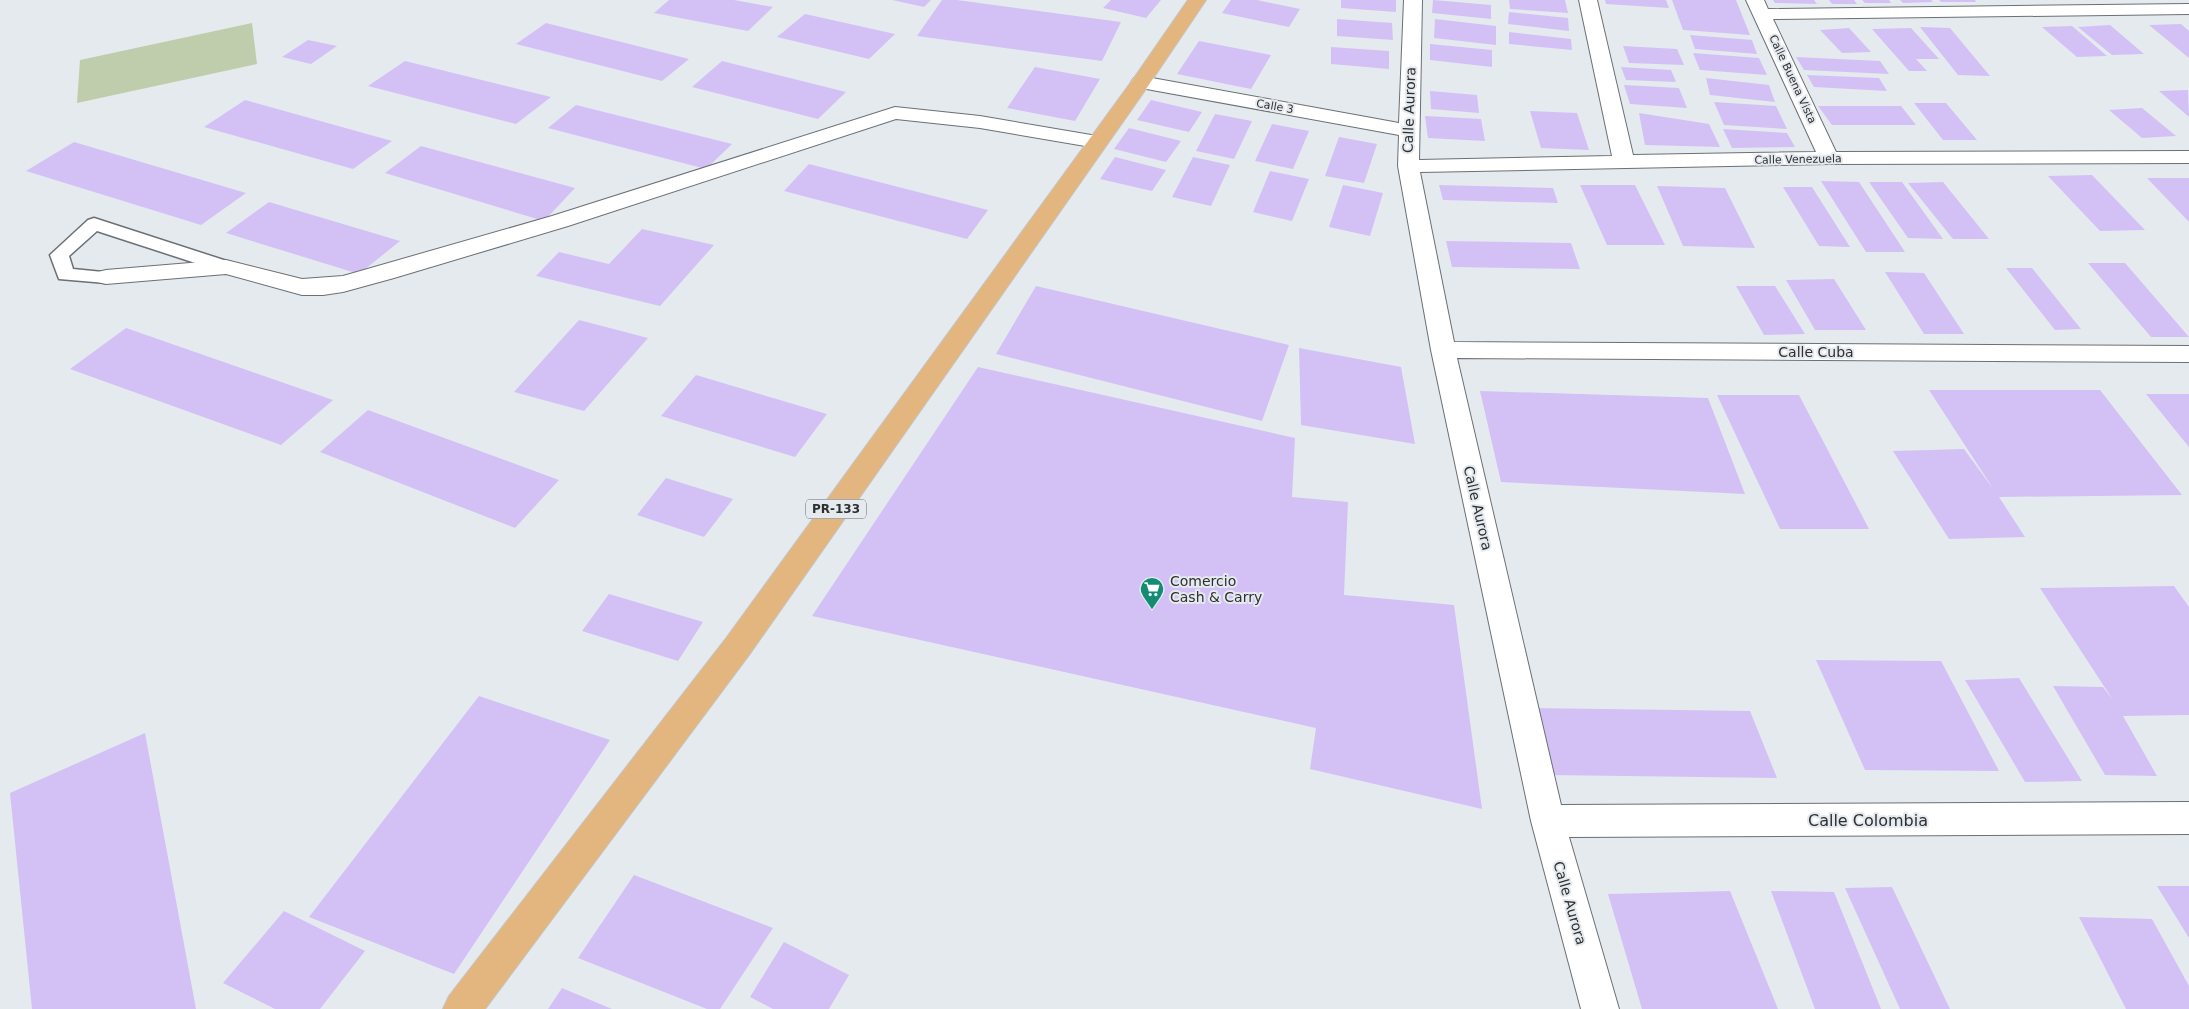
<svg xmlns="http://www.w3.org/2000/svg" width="2189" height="1009" font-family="'DejaVu Sans',sans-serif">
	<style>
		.green { fill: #bfcdac }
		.building { fill: #d3c1f6 }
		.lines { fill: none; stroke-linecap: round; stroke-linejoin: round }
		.lane-casing { stroke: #6b7074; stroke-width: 3 }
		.street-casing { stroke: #6b7074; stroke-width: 2 }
		.primary-casing { stroke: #c4c5c5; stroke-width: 2 }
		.lane { fill: #fff; fill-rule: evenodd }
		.street { fill: #fff; fill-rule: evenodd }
		.primary { fill: #e3b67f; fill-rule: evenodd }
		.labels { text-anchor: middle; stroke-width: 4; stroke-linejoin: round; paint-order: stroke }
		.far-street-label { font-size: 11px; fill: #2d2f31; stroke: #e5eaef }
		.shield { fill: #e5eaef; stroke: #64676a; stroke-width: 1 }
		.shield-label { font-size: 12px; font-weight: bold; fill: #2d2f31 }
		.street-label { font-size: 14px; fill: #2d2f31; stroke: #e5eaef }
		.poi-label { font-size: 14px; fill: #2d2f31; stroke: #e5eaef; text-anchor: start }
		.near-street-label { font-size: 16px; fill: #2d2f31; stroke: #e5eaef }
	</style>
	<rect width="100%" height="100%" fill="#e5eaef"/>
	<path class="green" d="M252,23L257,64L77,103L80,60Z"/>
	<g class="building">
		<path d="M669,0H734L773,7L748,31L654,13Z"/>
		<path d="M892,0H931L924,7Z"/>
		<path d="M942,0H957L1121,22L1102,61L917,36Z"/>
		<path d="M1111,0H1161L1146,18L1103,8Z"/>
		<path d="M1231,0H1257L1300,9L1289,27L1222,13Z"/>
		<path d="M1341,0H1396V12L1341,8Z"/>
		<path d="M1433,0L1491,5V19L1432,13Z"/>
		<path d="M1509,0H1565L1568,13L1510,9Z"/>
		<path d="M1605,0H1666L1669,8L1606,4Z"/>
		<path d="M1672,0H1736L1750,35L1683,30Z"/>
		<path d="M1773,0H1814L1817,4L1775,3Z"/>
		<path d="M1829,0H1854L1857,4H1832Z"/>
		<path d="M1862,0H1889L1891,3H1865Z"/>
		<path d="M1900,0H1931L1933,2L1903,3Z"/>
		<path d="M1939,0H1975L1976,2H1941Z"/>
		<path d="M1509,12L1568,18L1569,31L1508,24Z"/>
		<path d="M805,14L895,34L869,59L777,37Z"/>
		<path d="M1337,19L1392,23L1393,40L1337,36Z"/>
		<path d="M1435,19L1496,26V45L1434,38Z"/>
		<path d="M546,23L689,59L662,81L516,44Z"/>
		<path d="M2181,24L2189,31V58L2149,25Z"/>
		<path d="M2110,25L2144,54L2112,55L2078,27Z"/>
		<path d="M2072,26L2107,56L2077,57L2042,27Z"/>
		<path d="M1920,27L1950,28L1990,76L1958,75Z"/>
		<path d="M1849,28L1871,52L1842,53L1820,30Z"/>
		<path d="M1911,28L1939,59H1916L1927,71H1909L1872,29Z"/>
		<path d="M1509,32L1571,39L1572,50L1509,44Z"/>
		<path d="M1690,35L1752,40L1757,54L1695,49Z"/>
		<path d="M308,40L337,46L311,64L282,57Z"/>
		<path d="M1199,41L1271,55L1251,89L1177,74Z"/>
		<path d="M1430,44L1492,50V67L1430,60Z"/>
		<path d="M1623,46L1677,49L1684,65L1629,63Z"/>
		<path d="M1331,47L1389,51V69L1331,64Z"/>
		<path d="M1693,53L1759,58L1767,75L1700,70Z"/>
		<path d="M1796,57L1880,61L1889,74L1804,70Z"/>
		<path d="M405,61L551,97L516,124L368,86Z"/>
		<path d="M722,61L846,92L818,119L692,87Z"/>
		<path d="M1035,67L1100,79L1075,121L1007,108Z"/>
		<path d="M1621,67L1671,70L1676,82L1626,80Z"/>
		<path d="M1807,75L1879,78L1887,91L1814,87Z"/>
		<path d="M1706,78L1769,85L1775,102L1710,95Z"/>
		<path d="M1624,85L1679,88L1687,108L1630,104Z"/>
		<path d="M2188,90L2189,117L2159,91Z"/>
		<path d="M1430,91L1477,95L1479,113L1431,109Z"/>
		<path d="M245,100L392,141L353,169L204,127Z"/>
		<path d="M1151,100L1202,112L1189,132L1137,120Z"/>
		<path d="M1714,102L1776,106L1787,129L1724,125Z"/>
		<path d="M1914,103H1946L1977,140H1943Z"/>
		<path d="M576,105L732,144L706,169L548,128Z"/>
		<path d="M1818,106H1901L1916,125H1832Z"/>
		<path d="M2142,108L2176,136L2142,138L2109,110Z"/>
		<path d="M1530,111L1577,113L1589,150L1541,148Z"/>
		<path d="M1639,113L1709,124L1720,147L1645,145Z"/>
		<path d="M1215,114L1252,121L1234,159L1196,151Z"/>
		<path d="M1425,116L1481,119L1485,141L1428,138Z"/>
		<path d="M1272,124L1309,131L1293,169L1255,161Z"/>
		<path d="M1129,128L1181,141L1166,162L1114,149Z"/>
		<path d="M1723,129L1787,133L1795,147L1732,148Z"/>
		<path d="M1339,137L1377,144L1364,183L1325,176Z"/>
		<path d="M74,142L246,193L201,225L26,171Z"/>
		<path d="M421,146L575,188L544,221L385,173Z"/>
		<path d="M1115,157L1166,170L1152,191L1100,179Z"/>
		<path d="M1193,157L1230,165L1211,206L1172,197Z"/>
		<path d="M809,164L988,210L967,239L784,191Z"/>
		<path d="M1270,171L1309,179L1292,221L1253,212Z"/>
		<path d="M2092,175L2145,230L2100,231L2048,176Z"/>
		<path d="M2147,178H2189V222Z"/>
		<path d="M1821,181L1859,182L1905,252H1866Z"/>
		<path d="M1869,182H1902L1943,239L1908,238Z"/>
		<path d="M1943,182L1989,239H1953L1908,183Z"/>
		<path d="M1343,185L1383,193L1370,236L1329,227Z"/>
		<path d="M1439,185L1553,188L1558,203L1443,200Z"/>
		<path d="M1580,185H1635L1665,245H1607Z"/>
		<path d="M1657,186L1725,188L1755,248L1683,246Z"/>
		<path d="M1783,187H1812L1850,247L1819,246Z"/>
		<path d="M269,202L400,241L359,274L226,233Z"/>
		<path d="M642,229L714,245L660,306L536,276L559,252L609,264Z"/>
		<path d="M1446,241L1571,243L1580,269L1452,267Z"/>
		<path d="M2088,263H2125L2189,337H2151Z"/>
		<path d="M2006,268H2032L2081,329L2055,330Z"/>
		<path d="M1885,272L1924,273L1964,334H1924Z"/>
		<path d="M1834,279L1866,330H1815L1786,280Z"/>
		<path d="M1036,286L1289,345L1262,421L996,354Z"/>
		<path d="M1736,286H1775L1805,334L1764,335Z"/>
		<path d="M579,320L648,338L584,411L514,392Z"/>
		<path d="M126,328L333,400L281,445L70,369Z"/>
		<path d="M1299,348L1401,367L1415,444L1301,425Z"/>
		<path d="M978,367L1295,438L1292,497L1348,502L1344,595L1454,605L1482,809L1310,769L1316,728L812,616Z"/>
		<path d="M696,375L827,414L795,457L661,416Z"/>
		<path d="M1929,390H2100L2182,495L1999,497L2025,537L1949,539L1893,451L1964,449L1994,490Z"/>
		<path d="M1480,391L1708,398L1745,494L1501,482Z"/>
		<path d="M2146,394H2189V447Z"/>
		<path d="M1717,395H1799L1869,529H1780Z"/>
		<path d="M368,410L559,480L515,528L320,452Z"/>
		<path d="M666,478L733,499L704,537L637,515Z"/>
		<path d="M2174,586L2189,607V715L2123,716L2157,776L2105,775L2053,686L2103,687L2113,700L2040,588Z"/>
		<path d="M609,594L703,622L678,661L582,631Z"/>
		<path d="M1816,660L1941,661L1999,771L1865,770Z"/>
		<path d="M2019,678L2082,781L2025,782L1965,680Z"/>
		<path d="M479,696L610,740L454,974L309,917Z"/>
		<path d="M1531,708L1750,711L1777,778L1548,775Z"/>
		<path d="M145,733L196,1009H32L10,793Z"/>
		<path d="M634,875L773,928L720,1009H707L578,958Z"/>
		<path d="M2157,886H2189V938Z"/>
		<path d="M1892,887L1950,1009H1900L1845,888Z"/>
		<path d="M1730,891L1778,1009H1642L1608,894Z"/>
		<path d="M1771,891L1834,892L1881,1009H1815Z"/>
		<path d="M284,911L365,951L320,1009H275L223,983Z"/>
		<path d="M2079,917L2152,919L2189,986V1009H2126Z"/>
		<path d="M784,942L849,975L829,1009H773L750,997Z"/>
		<path d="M562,988L612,1009H548Z"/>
	</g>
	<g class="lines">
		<g class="lane-casing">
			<path id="lane" d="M94,218L233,263L235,267L233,271L226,273L97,231L69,256L73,269L113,273L115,277L113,281L106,283L59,279L50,255L88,220Z"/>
		</g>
		<g class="street-casing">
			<g id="street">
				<path d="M1404,0H1422L1419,160L1612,156L1579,0H1597L1633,155L1816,152L1746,0H1764L1768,9L2189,4V14L1773,19L1836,152L2189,151V163L1829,164L1420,172L1454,342L2189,346V362L1457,358L1561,805L2189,802V834L1569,837L1619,1009H1581L1531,821L1431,350L1398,166L1399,135L1141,88L1134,86L1131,82L1134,78L1141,76L1399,123Z"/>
				<path d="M895,107L980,116L1097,136L1104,138L1107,142L1104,146L1097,148L980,128L896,119L568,226L394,278L343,292L323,295H302L226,274L106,284L98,282L94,277L98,272L106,270L226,260L302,279L343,276L552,216Z"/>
			</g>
		</g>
		<g class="primary-casing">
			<path id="primary" d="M1188,0H1206L1148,86L749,655L485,1009H443L449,996L727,637L1134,78Z"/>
		</g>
		<use href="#lane" class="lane"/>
		<use href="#street" class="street"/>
		<use href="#primary" class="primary"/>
	</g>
	<defs>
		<g id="supermarket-pin" transform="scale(1.25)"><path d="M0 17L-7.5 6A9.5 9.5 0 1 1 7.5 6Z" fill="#128d72" stroke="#e5eaef"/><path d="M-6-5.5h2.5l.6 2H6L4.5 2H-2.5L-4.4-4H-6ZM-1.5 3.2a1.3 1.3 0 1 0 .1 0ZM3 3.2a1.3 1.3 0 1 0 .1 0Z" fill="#fff"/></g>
	</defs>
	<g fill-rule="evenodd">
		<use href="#supermarket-pin" x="1152" y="589"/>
	</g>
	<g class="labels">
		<g class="far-street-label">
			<text transform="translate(1793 79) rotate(65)" y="4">Calle Buena Vista</text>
			<text transform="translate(1275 106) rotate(10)" y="4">Calle 3</text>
			<text transform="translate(1798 159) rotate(-1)" y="4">Calle Venezuela</text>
		</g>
		<rect class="shield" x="806" y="499.5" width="60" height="19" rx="4"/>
		<g class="shield-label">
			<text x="836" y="513">PR-133</text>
		</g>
		<g class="street-label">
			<text transform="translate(1409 110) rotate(-88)" y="5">Calle Aurora</text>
			<text x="1816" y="357">Calle Cuba</text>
			<text transform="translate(1478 508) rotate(77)" y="5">Calle Aurora</text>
			<text transform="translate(1570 903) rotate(74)" y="5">Calle Aurora</text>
		</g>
		<g class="poi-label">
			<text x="1170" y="586">Comercio<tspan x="1170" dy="16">Cash &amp; Carry</tspan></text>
		</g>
		<g class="near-street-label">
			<text x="1868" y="826">Calle Colombia</text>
		</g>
	</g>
</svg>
